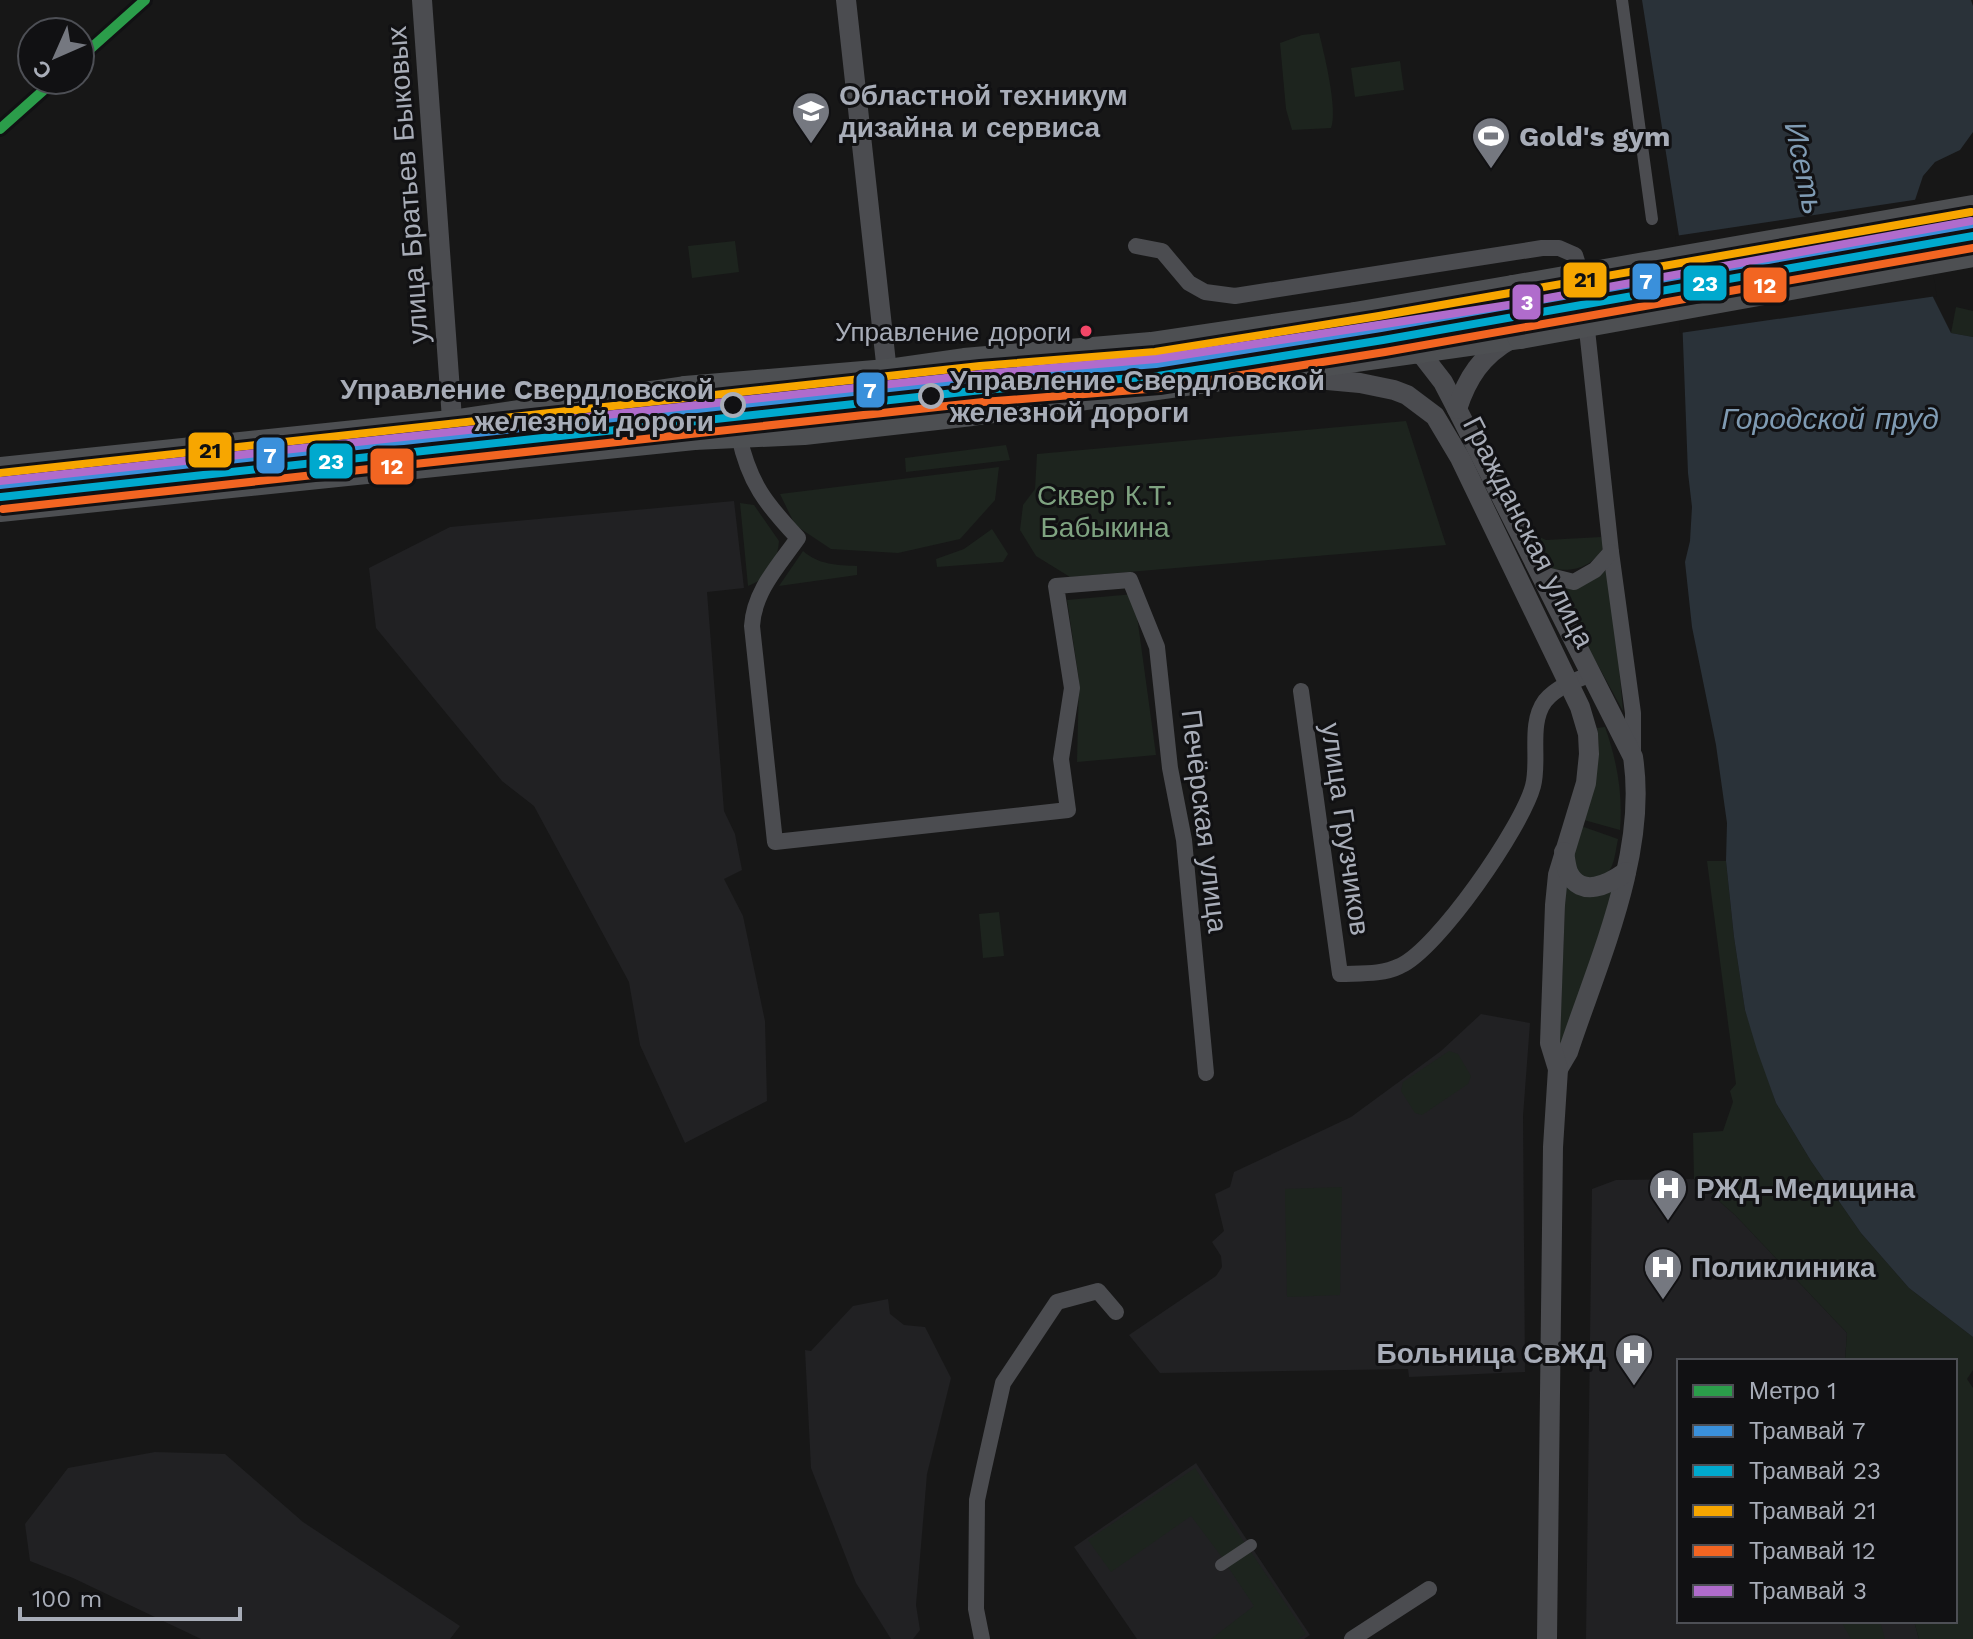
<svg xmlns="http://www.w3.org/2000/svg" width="1973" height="1639" font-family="'Work Sans',sans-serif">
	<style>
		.built { fill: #212123 }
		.green { fill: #1d241e }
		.water { fill: #2a3239 }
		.pier { fill: #171717 }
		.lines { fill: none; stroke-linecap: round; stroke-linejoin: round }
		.pedestrian { stroke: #4b4c50; stroke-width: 12 }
		.minor { stroke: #4b4c50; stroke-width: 16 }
		.tertiary { stroke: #4b4c50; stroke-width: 20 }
		.primary { stroke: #4d4f52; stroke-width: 26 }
		.primary-bridge { stroke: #4d4f52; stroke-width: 26 }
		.tram-1-casing { stroke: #111113; stroke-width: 14 }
		.tram-2-casing { stroke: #111113; stroke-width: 14 }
		.tram-3-casing { stroke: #111113; stroke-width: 14 }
		.tram-4-casing { stroke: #111113; stroke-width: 14 }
		.tram-5-casing { stroke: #111113; stroke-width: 14 }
		.tram-1 { stroke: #3a90db; stroke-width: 8 }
		.tram-2 { stroke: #00a9ce; stroke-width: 8 }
		.tram-3 { stroke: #f7a600; stroke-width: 8 }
		.tram-4 { stroke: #f26522; stroke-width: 8 }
		.tram-5 { stroke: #b06ccc; stroke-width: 8 }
		.metro-1-casing { stroke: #111113; stroke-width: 16 }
		.metro-1 { stroke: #2b9d4a; stroke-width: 10 }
		.bus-dot { fill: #f34667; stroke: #111113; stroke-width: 3 }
		.stop-dot { fill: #111113; stroke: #a8adb8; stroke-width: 4 }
		.labels { text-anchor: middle; stroke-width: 6; stroke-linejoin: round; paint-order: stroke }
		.bus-label { font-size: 26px; fill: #a8adb8; stroke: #111113; text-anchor: end }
		.poi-label { font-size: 28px; font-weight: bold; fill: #a8adb8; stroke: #111113; text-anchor: start }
		.street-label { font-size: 28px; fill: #a8adb8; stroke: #111113 }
		.stop-label { font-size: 28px; font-weight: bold; fill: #a8adb8; stroke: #111113; text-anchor: start }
		.park-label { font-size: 28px; fill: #7fa381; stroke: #111113 }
		.water-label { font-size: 30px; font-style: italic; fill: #7f9bb3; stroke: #111113 }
		.line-badge { stroke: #111113; stroke-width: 3 }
		.badge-label { font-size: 22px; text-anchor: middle; font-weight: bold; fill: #fff }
		.pale-badge-label { font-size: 22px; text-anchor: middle; font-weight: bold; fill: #111 }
	</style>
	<rect width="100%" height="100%" fill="#171717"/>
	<g class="built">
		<path d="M734,501L744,588L707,592L724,811L735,834L742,870L724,879L743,916L765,1021L767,1101L685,1143L640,1045L629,982L534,806L502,781L376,628L369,568L450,527Z"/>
		<path d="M1481,1014L1530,1023L1523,1116L1525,1372L1409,1377L1408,1369L1160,1373L1129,1335L1216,1276L1222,1267L1221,1256L1212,1242L1224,1231L1215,1194L1230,1187L1234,1172L1351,1117L1441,1051Z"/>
		<path d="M1694,1179L1735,1215L1847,1333L1845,1361H1679V1621H1914L1919,1639H1586L1592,1189L1616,1180Z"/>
		<path d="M888,1299L890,1314L904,1325L925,1327L951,1378L927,1474L916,1605L920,1630L913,1639H891L856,1583L811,1468L805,1350L811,1351L853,1306Z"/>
		<path d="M155,1452L225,1454L303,1522L460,1626L450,1639H201L73,1578L30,1561L25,1524L68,1468Z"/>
		<path d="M1196,1463L1310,1635L1304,1639H1137L1074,1547Z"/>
	</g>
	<g class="green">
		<path d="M1319,33C1324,53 1338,110 1331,128L1292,130L1286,109L1280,43L1302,35Z"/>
		<path d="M1400,61L1404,90L1355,97L1351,68Z"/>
		<path d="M735,241L739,272L692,278L688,246Z"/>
		<path d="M1956,307L1973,311V337L1951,333Z"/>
		<path d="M1406,421L1446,545L1070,577L1036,556L1020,530L1023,505L1035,489L1037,454Z"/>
		<path d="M1006,445L1010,460L906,472L905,458Z"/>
		<path d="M999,467L995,500L960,539L898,553L831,549L795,525L780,494Z"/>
		<path d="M740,503L754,505L779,541C777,564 769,578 748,586Z"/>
		<path d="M992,529L1008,554L1003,562L937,567L936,559L964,549Z"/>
		<path d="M1527,531L1546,540L1601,537L1604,547C1591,567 1576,572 1553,569L1540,559Z"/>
		<path d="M803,551C819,565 837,565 857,566V575L779,586Z"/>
		<path d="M1610,567L1623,711L1554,585C1577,587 1593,582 1610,567Z"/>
		<path d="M1134,594L1156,755L1077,762L1079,680L1067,600Z"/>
		<path d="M1605,727C1617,761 1623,794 1620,830L1584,820C1593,788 1602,761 1597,728Z"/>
		<path d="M1581,826L1618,839C1614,858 1615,873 1595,882L1577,873L1573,855Z"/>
		<path d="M1707,861H1726L1734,937L1745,1010L1776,1103L1811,1161L1861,1233L1909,1288L1973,1337V1370L1967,1379L1973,1388V1639H1919L1914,1621H1955V1361H1845L1847,1333L1735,1215L1694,1179L1693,1133L1723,1131L1733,1102L1730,1091L1736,1084Z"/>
		<path d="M1566,880L1613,890L1559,1060Z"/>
		<path d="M999,912L1004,956L983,958L979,914Z"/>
		<path d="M1449,1051L1458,1054L1471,1076L1468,1084L1422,1115L1415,1113L1401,1091L1403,1082Z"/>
		<path d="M1342,1187L1340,1295L1287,1297L1285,1189Z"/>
		<path d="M1195,1468L1246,1545L1224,1560L1191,1516L1111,1572L1088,1540Z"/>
		<path d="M1249,1549L1306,1634L1298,1639H1211L1254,1606L1226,1564Z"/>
		<path d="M1841,1621H1880L1885,1639H1851Z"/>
	</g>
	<path class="water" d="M1642,0H1971L1973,6V132L1960,150L1935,162L1923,176L1915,200L1933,297L1951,333L1973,337V1337L1909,1288L1861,1233L1811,1161L1776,1103L1757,1050L1745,1010L1734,937L1726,861L1727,823L1716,745L1692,627L1685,562L1690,541L1692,507L1688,473L1679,236Z"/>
	<path class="pier" d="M1920,199L1937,296L1680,333L1675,236Z"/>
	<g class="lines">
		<g class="pedestrian">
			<path d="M1622,0L1652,219"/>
			<path d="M1221,1565L1251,1545"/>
		</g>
		<g class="minor">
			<path d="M1136,246L1162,251L1189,283L1205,292L1235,296L1542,248H1559L1575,255L1581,274L1611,552L1633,713V755"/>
			<path d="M739,436C749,483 766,504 798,538C779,565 754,591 752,626L775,842L1068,810L1061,759L1072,688L1056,586L1130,580L1157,647L1170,768L1184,840L1206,1073"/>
			<path d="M1536,567L1546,575L1574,582L1595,570L1611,552"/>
			<path d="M1301,691L1340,974C1359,973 1382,975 1400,966C1438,949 1522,827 1533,786C1540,760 1528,724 1545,701C1556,687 1576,680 1592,674"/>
			<path d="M982,1639L976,1609L977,1500L983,1472L1003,1383L1057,1302L1098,1291L1116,1312"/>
			<path d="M1352,1639L1429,1589"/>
		</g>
		<g class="tertiary">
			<path d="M422,0L455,461"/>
			<path d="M846,0L887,372"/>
			<path d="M1419,351L1443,382L1457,409L1633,757C1648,854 1598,961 1568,1052L1558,1069"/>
			<path d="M1284,376L1360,383L1394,390L1407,395L1435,416L1460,458L1580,707L1588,734L1589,754L1586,783L1558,875L1555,905L1550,1043L1558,1069L1553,1147L1547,1639"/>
			<path d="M1457,409C1467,378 1482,355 1511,339"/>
			<path d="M1564,852C1565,858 1566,867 1568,872C1581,899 1609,884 1626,872"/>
		</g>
		<g class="primary">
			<path d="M1355,315L1394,335L1419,351"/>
			<path d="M685,389L678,411V421L694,437"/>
			<path d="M0,470L451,423L685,389L887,372L964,361L1151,345L1355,315L1513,288"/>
			<path d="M0,509L694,437L804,432L972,413L1520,336"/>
		</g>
		<g class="primary-bridge">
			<path d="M1513,288L1973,208"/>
			<path d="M1520,336L1973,254"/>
		</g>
		<g class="tram-1-casing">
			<path id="tram-1" d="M0,485L981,378L1156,364L1381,328L1973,224"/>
		</g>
		<g class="tram-2-casing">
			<path id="tram-2" d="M1,497L982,390L1158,376L1383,340L1973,236"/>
		</g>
		<g class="tram-3-casing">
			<path id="tram-3" d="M0,473L980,366L1155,352L1379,316L1971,212"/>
		</g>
		<g class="tram-4-casing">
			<path id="tram-4" d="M3,509L983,402L1160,388L1385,352L1973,248"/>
		</g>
		<g class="tram-5-casing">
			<path id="tram-5" d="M0,481L982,374L1157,359L1515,304L1971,221"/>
		</g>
		<use href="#tram-1" class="tram-1"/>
		<use href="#tram-2" class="tram-2"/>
		<use href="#tram-3" class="tram-3"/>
		<use href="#tram-4" class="tram-4"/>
		<use href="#tram-5" class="tram-5"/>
		<g class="metro-1-casing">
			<g id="metro-1">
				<path d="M80,58L145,0"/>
				<path d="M0,129L55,80"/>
			</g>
		</g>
		<use href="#metro-1" class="metro-1"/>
	</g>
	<defs>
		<g id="university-pin" transform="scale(2)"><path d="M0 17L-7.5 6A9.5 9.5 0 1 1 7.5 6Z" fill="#757880" stroke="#111113"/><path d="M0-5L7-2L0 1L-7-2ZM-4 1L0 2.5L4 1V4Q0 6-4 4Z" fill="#fff"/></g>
		<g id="stadium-pin" transform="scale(2)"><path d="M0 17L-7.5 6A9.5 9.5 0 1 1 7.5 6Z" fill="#757880" stroke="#111113"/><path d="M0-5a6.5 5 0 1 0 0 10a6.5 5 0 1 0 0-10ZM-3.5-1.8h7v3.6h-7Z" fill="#fff"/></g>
		<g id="hospital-pin" transform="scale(2)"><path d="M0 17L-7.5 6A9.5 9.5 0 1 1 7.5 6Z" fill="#757880" stroke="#111113"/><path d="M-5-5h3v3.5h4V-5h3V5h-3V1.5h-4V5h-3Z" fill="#fff"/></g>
	</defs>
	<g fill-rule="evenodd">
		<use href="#university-pin" x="811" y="111"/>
		<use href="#stadium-pin" x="1491" y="136"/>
		<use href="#hospital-pin" x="1668" y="1188"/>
		<use href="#hospital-pin" x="1663" y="1267"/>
		<use href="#hospital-pin" x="1634" y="1353"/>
	</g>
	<circle class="bus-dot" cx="1086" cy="331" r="7"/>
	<g class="stop-dot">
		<circle cx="931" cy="396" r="11"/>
		<circle cx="733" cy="405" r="11"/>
	</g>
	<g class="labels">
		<g class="bus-label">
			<text x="1071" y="341">Управление дороги</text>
		</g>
		<g class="poi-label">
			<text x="839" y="105">Областной техникум<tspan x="839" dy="32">дизайна и сервиса</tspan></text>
			<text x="1519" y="146">Gold's gym</text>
			<text x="1696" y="1198">РЖД-Медицина</text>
			<text x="1691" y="1277">Поликлиника</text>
			<text x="1606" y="1363" text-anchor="end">Больница СвЖД</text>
		</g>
		<g class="street-label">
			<text transform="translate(407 185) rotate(-94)" y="10">улица Братьев Быковых</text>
			<text transform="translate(1529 532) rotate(63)" y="10">Гражданская улица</text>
			<text transform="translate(1205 821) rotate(83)" y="10">Печёрская улица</text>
			<text transform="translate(1346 829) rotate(82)" y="10">улица Грузчиков</text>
		</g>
		<g class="stop-label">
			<text x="950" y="390">Управление Свердловской<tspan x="950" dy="32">железной дороги</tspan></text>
			<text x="714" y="399" text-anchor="end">Управление Cвердловской<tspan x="714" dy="32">железной дороги</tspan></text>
		</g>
		<g class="park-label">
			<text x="1105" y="505">Сквер К.Т.<tspan x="1105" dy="32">Бабыкина</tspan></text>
		</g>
		<g class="water-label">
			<text transform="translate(1804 168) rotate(78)" y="10">Исеть</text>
			<text x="1830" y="429">Городской пруд</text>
		</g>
	</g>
	<g class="line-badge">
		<rect x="1562" y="261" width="46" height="38" rx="8" fill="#f7a600"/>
		<rect x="1631" y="262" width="31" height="39" rx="8" fill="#3a90db"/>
		<rect x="1682" y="264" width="46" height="38" rx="8" fill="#00a9ce"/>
		<rect x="1742" y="266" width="46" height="38" rx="8" fill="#f26522"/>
		<rect x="1511" y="283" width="31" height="38" rx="8" fill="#b06ccc"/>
		<rect x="855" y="371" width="31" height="38" rx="8" fill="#3a90db"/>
		<rect x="187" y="431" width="46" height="38" rx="8" fill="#f7a600"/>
		<rect x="255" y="436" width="31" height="39" rx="8" fill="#3a90db"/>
		<rect x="308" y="442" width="46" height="38" rx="8" fill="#00a9ce"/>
		<rect x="369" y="447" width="46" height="39" rx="8" fill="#f26522"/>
	</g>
	<g class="badge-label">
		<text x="1646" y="289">7</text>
		<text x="1705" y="291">23</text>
		<text x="1765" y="293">12</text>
		<text x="1527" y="310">3</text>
		<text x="870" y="398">7</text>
		<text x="270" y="463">7</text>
		<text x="331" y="469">23</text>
		<text x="392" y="474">12</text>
	</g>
	<g class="pale-badge-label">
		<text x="1585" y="287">21</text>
		<text x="210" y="458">21</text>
	</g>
	<rect x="1677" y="1359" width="280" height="264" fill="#111113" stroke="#4d4f55" stroke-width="2"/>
	<rect x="1693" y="1385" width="40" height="12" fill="#2b9d4a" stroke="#4d4f55" stroke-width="2"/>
	<text x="1749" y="1399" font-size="24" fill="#a8adb8">Метро 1</text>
	<rect x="1693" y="1425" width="40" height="12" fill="#3a90db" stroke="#4d4f55" stroke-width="2"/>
	<text x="1749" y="1439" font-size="24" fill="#a8adb8">Трамвай 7</text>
	<rect x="1693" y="1465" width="40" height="12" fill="#00a9ce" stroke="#4d4f55" stroke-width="2"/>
	<text x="1749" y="1479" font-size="24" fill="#a8adb8">Трамвай 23</text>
	<rect x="1693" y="1505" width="40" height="12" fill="#f7a600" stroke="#4d4f55" stroke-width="2"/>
	<text x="1749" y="1519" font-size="24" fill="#a8adb8">Трамвай 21</text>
	<rect x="1693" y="1545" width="40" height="12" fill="#f26522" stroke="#4d4f55" stroke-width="2"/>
	<text x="1749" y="1559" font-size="24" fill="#a8adb8">Трамвай 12</text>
	<rect x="1693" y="1585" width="40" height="12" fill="#b06ccc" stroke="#4d4f55" stroke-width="2"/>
	<text x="1749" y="1599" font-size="24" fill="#a8adb8">Трамвай 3</text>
	<g transform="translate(56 56) rotate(225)"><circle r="38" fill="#111113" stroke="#4d4f55" stroke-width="2"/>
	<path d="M0-6L14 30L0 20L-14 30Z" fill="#757880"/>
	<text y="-12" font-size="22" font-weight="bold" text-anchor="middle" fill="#a8adb8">С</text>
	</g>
	<path d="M20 1607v12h220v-12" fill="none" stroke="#a8adb8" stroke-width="4"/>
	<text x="32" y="1607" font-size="24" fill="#a8adb8" stroke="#111113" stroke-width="6" paint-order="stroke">100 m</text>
</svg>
